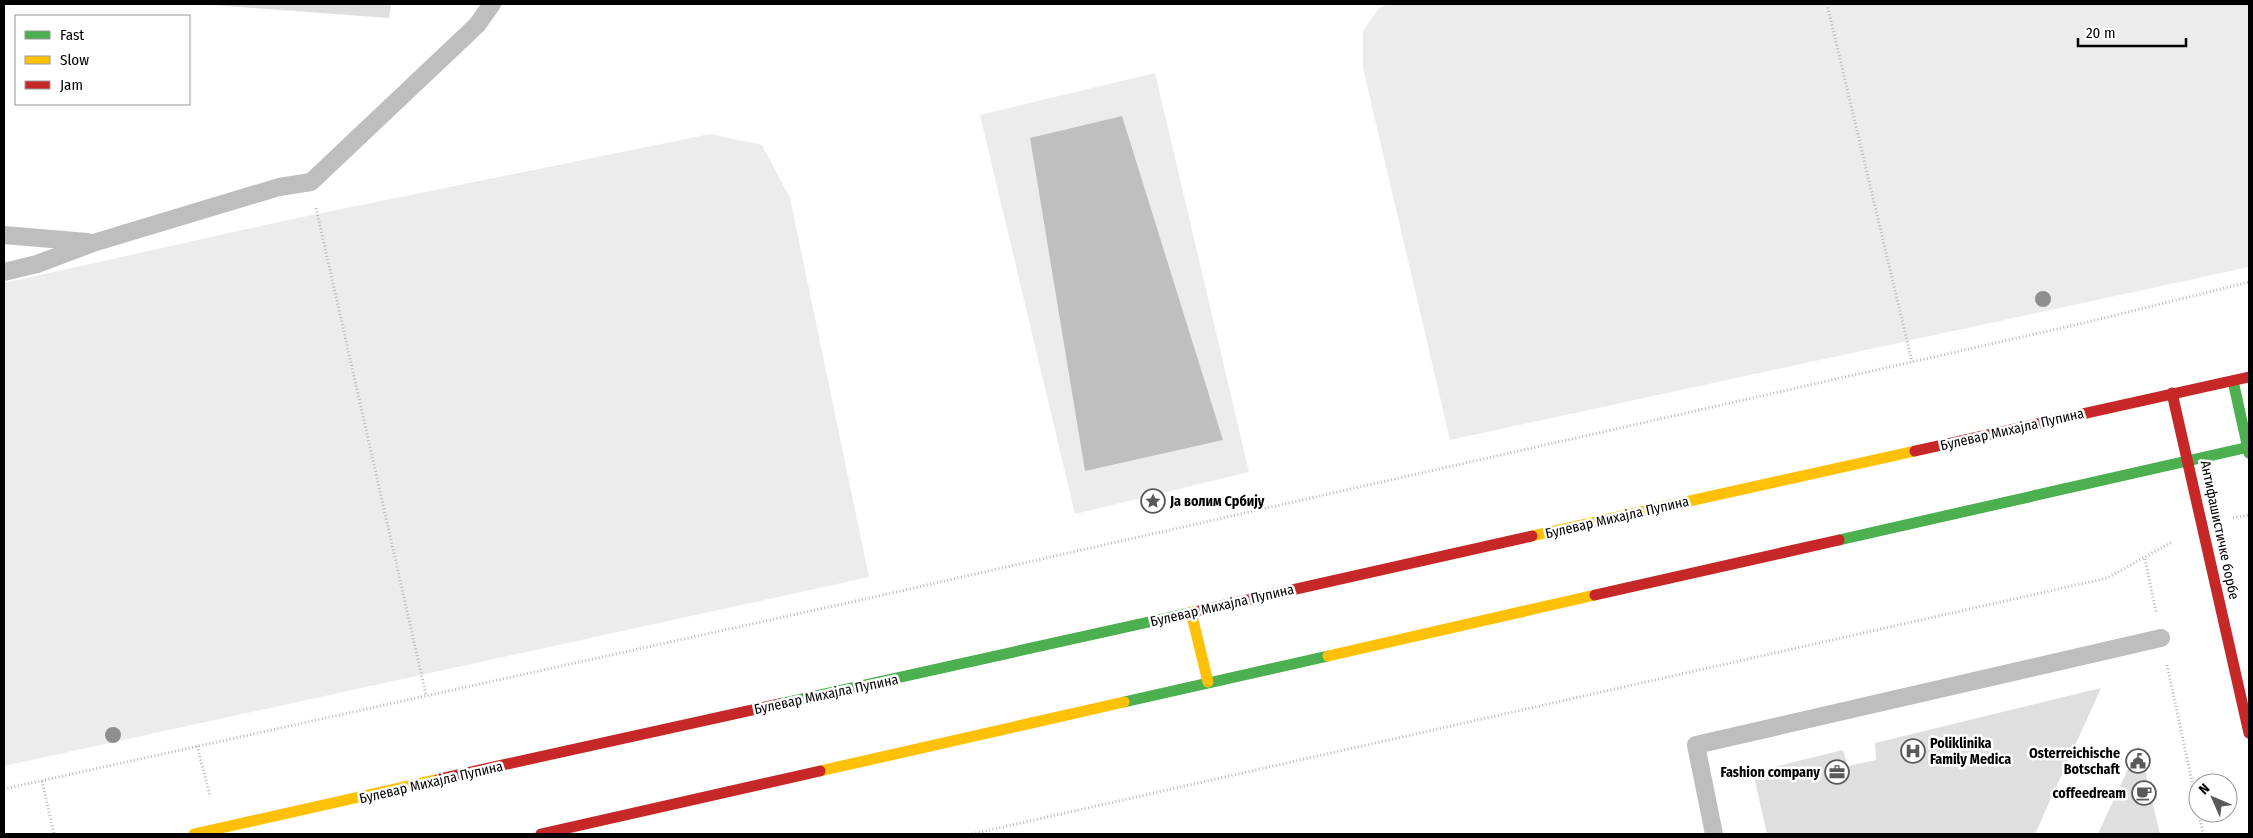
<svg xmlns="http://www.w3.org/2000/svg" width="2253" height="838" font-family="'Fira Sans Condensed',sans-serif">
	<style>
		.green { fill: #ececec }
		.water { fill: #bfbfbf }
		.building { fill: #dfdfdf }
		.lines { fill: none; stroke-linecap: round; stroke-linejoin: round }
		.path { stroke: #b9b9b9; stroke-width: 3; stroke-dasharray: 1 2.5; stroke-linecap: butt }
		.lane { stroke: #bebebe; stroke-width: 18 }
		.fast { stroke: #4caf50; stroke-width: 11 }
		.slow { stroke: #ffc107; stroke-width: 11 }
		.jam { stroke: #c62828; stroke-width: 11 }
		.tree { fill: #8f8f8f }
		.labels { text-anchor: middle; stroke-width: 5; stroke-linejoin: round; paint-order: stroke }
		.street-label { font-size: 14px; fill: #000; stroke: #fff }
		.poi-label { font-size: 14px; font-weight: bold; fill: #000; stroke: #fff; text-anchor: end }
	</style>
	<rect width="100%" height="100%" fill="#fff"/>
	<g class="green">
		<path d="M1388,4H2249V267L1450,440L1363,68V31L1379,8Z"/>
		<path d="M1155,73L1249,472L1075,514L980,115Z"/>
		<path d="M710,134L762,145L790,198L869,577L4,766V283L288,220Z"/>
	</g>
	<path class="water" d="M1122,116L1223,440L1085,471L1030,138Z"/>
	<g class="building">
		<path d="M200,4H391L389,18Z"/>
		<path d="M2101,688L2035,834H1767L1753,772L1843,750L1848,766L1876,760L1875,743Z"/>
		<path d="M2139,745L2160,834H2098Z"/>
	</g>
	<g class="lines">
		<g class="path">
			<path d="M1827,4L1912,362"/>
			<path d="M316,208L426,695"/>
			<path d="M2233,518L2249,515"/>
			<path d="M2145,559L2156,612"/>
			<path d="M2167,665L2198,810"/>
			<path d="M197,746L210,796"/>
			<path d="M42,781L54,834"/>
			<path d="M4,789L874,597L2088,322L2249,282"/>
			<path d="M2199,813L2203,834"/>
			<path d="M972,834L2107,578L2172,542"/>
		</g>
		<g class="lane">
			<path d="M4,235L87,242"/>
			<path d="M4,272L37,264L93,243L279,187L311,182L477,25L492,4"/>
			<path d="M1714,834L1696,745L2161,638"/>
		</g>
		<g class="fast">
			<path d="M2233,381L2249,453"/>
			<path d="M1839,540L2249,447"/>
			<path d="M1124,702L1328,656"/>
			<path d="M779,704L1194,612"/>
		</g>
		<g class="slow">
			<path d="M1532,536L1915,451"/>
			<path d="M1191,612L1208,682"/>
			<path d="M1328,656L1595,595"/>
			<path d="M820,771L1124,702"/>
			<path d="M194,834L439,779"/>
		</g>
		<g class="jam">
			<path d="M2172,393L2249,733"/>
			<path d="M1915,451L2249,377"/>
			<path d="M1595,595L1839,540"/>
			<path d="M1194,612L1532,536"/>
			<path d="M439,779L779,704"/>
			<path d="M541,834L820,771"/>
		</g>
	</g>
	<g class="tree">
		<circle cx="2043" cy="299" r="8"/>
		<circle cx="113" cy="735" r="8"/>
	</g>
	<defs>
		<g id="sight-ring" transform="scale(1.25)"><circle r="9.5" fill="#fff" stroke="#595959" stroke-width="1.5"/><path d="M0-6L1.8-2.2L6-1.7L2.9 1.2L3.7 5.4L0 3.3L-3.7 5.4L-2.9 1.2L-6-1.7L-1.8-2.2Z" fill="#595959"/></g>
		<g id="hospital-ring" transform="scale(1.25)"><circle r="9.5" fill="#fff" stroke="#595959" stroke-width="1.5"/><path d="M-5-5h3v3.5h4V-5h3V5h-3V1.5h-4V5h-3Z" fill="#595959"/></g>
		<g id="civic-ring" transform="scale(1.25)"><circle r="9.5" fill="#fff" stroke="#595959" stroke-width="1.5"/><path d="M-.6-6.5H3V-4.5H.6V-3L4-1V1h2V6H-6V1h2V-1L-.6-3ZM-1.2 2.5V6h2.4V2.5Z" fill="#595959"/></g>
		<g id="office-ring" transform="scale(1.25)"><circle r="9.5" fill="#fff" stroke="#595959" stroke-width="1.5"/><path d="M-6-3h4V-5.5h4V-3h4V5H-6ZM-1-4.5V-3h2v-1.5ZM-6 0V1H6V0Z" fill="#595959"/></g>
		<g id="cafe-ring" transform="scale(1.25)"><circle r="9.5" fill="#fff" stroke="#595959" stroke-width="1.5"/><path d="M-5.5-4.5H6V0H3Q3 3.5 0 3.5H-2.5Q-5.5 3.5-5.5 0ZM3-3.2v2h1.7v-2ZM-6 4.5H4V6H-6Z" fill="#595959"/></g>
	</defs>
	<g fill-rule="evenodd">
		<use href="#sight-ring" x="1153" y="501"/>
		<use href="#hospital-ring" x="1913" y="751"/>
		<use href="#civic-ring" x="2138" y="761"/>
		<use href="#office-ring" x="1837" y="772"/>
		<use href="#cafe-ring" x="2144" y="793"/>
	</g>
	<g class="labels">
		<g class="street-label">
			<text transform="translate(2012 429) rotate(-13)" y="5">Булевар Михајла Пупина</text>
			<text transform="translate(1617 517) rotate(-13)" y="5">Булевар Михајла Пупина</text>
			<text transform="translate(2220 530) rotate(78)" y="5">Антифашистичке борбе</text>
			<text transform="translate(1222 605) rotate(-13)" y="5">Булевар Михајла Пупина</text>
			<text transform="translate(826 694) rotate(-12)" y="5">Булевар Михајла Пупина</text>
			<text transform="translate(431 782) rotate(-13)" y="5">Булевар Михајла Пупина</text>
		</g>
		<g class="poi-label">
			<text x="1170" y="506" text-anchor="start">Ја волим Србију</text>
			<text x="1930" y="748" text-anchor="start">Poliklinika<tspan x="1930" dy="16">Family Medica</tspan></text>
			<text x="2120" y="758">Osterreichische<tspan x="2120" dy="16">Botschaft</tspan></text>
			<text x="1820" y="777">Fashion company</text>
			<text x="2126" y="798">coffeedream</text>
		</g>
	</g>
	<rect width="2253" height="838" fill="none" stroke="#000000" stroke-width="10"/>
	<rect x="15" y="15" width="175" height="90" fill="#ffffff" stroke="#999999"/>
	<rect x="25" y="31" width="25" height="8" fill="#4caf50" stroke="#999999"/>
	<text x="60" y="40" font-size="15" fill="#000000">Fast</text>
	<rect x="25" y="56" width="25" height="8" fill="#ffc107" stroke="#999999"/>
	<text x="60" y="65" font-size="15" fill="#000000">Slow</text>
	<rect x="25" y="81" width="25" height="8" fill="#c62828" stroke="#999999"/>
	<text x="60" y="90" font-size="15" fill="#000000">Jam</text>
	<g transform="translate(2213 798) rotate(315)"><circle r="24" fill="#ffffff" stroke="#999999"/>
	<path d="M0-4L9 19L0 12L-9 19Z" fill="#595959"/>
	<text y="-8" font-size="14" font-weight="bold" text-anchor="middle" fill="#000000">N</text>
	</g>
	<path d="M2078 38v8h108v-8" fill="none" stroke="#000000" stroke-width="2.5"/>
	<text x="2086" y="38" font-size="15" fill="#000000" stroke="#ffffff" stroke-width="4" paint-order="stroke">20 m</text>
</svg>
